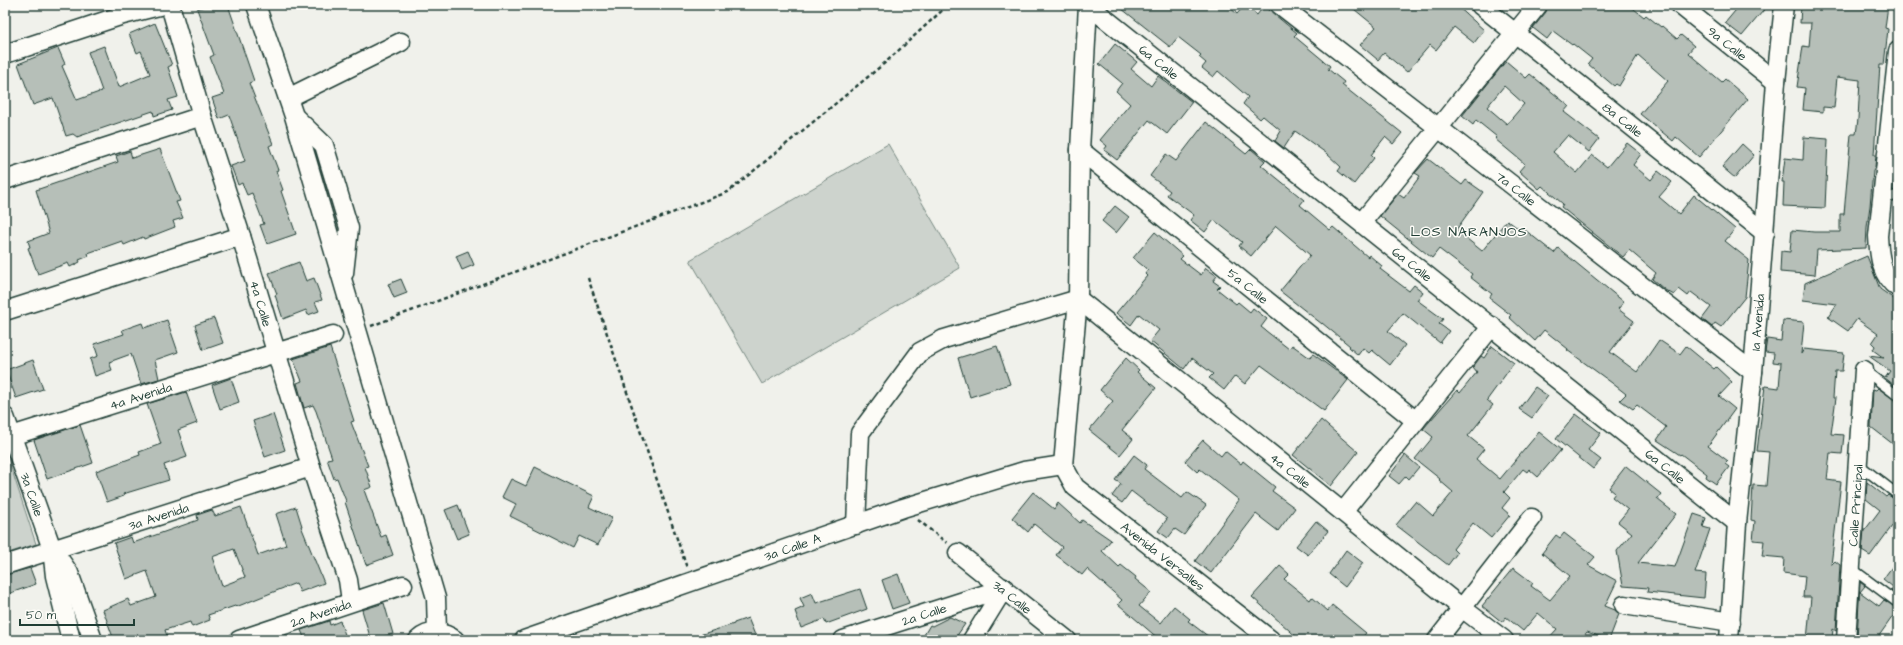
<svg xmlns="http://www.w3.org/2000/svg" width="1903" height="645" font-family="'Architects Daughter',sans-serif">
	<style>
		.green { fill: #cdd3cd; stroke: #768880 }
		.building { fill: #b6bfb8; stroke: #1f3d34; fill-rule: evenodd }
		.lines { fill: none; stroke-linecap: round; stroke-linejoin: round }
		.service-casing { stroke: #1f3d34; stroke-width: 12 }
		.minor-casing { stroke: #1f3d34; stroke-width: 21 }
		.path { stroke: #1f3d34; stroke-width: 2.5; stroke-dasharray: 4 3; stroke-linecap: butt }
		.service { stroke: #fdfcf7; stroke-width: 9 }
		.minor { stroke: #fdfcf7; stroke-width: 18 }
		.labels { text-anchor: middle; stroke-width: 3; stroke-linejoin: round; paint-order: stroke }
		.street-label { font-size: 13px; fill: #1f3d34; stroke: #fdfcf7 }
		.neighbourhood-label { font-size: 14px; letter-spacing: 1px; fill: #1f3d34; stroke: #fdfcf7 }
	</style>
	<rect width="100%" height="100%" fill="#f0f1eb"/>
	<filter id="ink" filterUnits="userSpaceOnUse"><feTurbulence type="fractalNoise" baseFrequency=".025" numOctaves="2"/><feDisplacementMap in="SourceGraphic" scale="8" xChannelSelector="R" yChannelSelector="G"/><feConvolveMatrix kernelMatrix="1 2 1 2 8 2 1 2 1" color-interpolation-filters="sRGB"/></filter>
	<g filter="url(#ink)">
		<g class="green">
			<path d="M888,144L960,268L762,384L690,260Z"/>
			<path d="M5,449L36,544L5,554Z"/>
		</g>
		<g class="building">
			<path d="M207,5H228L254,81L249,83L273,144L269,146L278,170L276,171L283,190L281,191L296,234L267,244L260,225L264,224L252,193L247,195L242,183L238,185L231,166L245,161L229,115L219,119L212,98L224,94L210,57L214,55L197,9Z"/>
			<path d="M1117,5H1227L1237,14L1245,5L1257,15L1264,6L1297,33L1294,36L1330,66L1328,69L1344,82L1342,85L1402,133L1393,144L1385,137L1371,155L1374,158L1354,184L1338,171L1341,167L1326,153L1295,131L1284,148L1275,141L1281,131L1263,116L1260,119L1243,104L1248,97L1218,71L1213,77L1202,68L1206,63L1199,57L1201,55L1178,37L1170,47Z"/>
			<path d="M1349,5H1456L1484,30L1474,43L1454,27L1436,50L1430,45L1407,72L1384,53L1378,60L1360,45L1376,27Z"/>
			<path d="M1548,5H1629L1644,17L1646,15L1661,27L1662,26L1677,39L1681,35L1694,46L1688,53L1722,82L1725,79L1748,99L1699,157L1676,137L1673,141L1640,114L1668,81L1638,55L1619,86L1616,84L1614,86L1588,64L1592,59L1573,44L1572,45L1553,31L1547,39L1533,28L1546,12Z"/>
			<path d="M1740,5H1768L1742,36L1725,23Z"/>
			<path d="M1801,5H1888L1885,28L1888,29L1884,65H1880L1874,155H1876L1875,168L1873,171L1870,206L1867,227L1866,248L1817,250L1815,275L1780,272L1781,251L1790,252L1792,230L1814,232H1840V214H1844L1851,134H1856L1858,119L1860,80L1837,77L1834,108L1823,107V112L1803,110L1805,88L1797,87L1803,46L1809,47L1811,23H1800Z"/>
			<path d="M155,23L172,65L168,67L178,97L168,100L172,110L154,116L153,111L77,137L73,134L66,136L53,98L33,105L18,64L58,48L65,64L62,66L77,100L102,91L88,52L104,46L119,87L150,74L141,51L137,53L129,34Z"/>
			<path d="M1115,44L1137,62L1131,69L1151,86L1158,76L1192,102L1167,134L1149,120L1117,160L1104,150L1107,146L1100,140L1130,104L1116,91L1122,83L1099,64Z"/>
			<path d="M1506,61L1526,78L1530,74L1569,106L1564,112L1599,139L1589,152L1568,135L1553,152L1577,173L1592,155L1607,167L1627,143L1641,154L1633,165L1651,180L1658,171L1672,182L1659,197L1679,214L1694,195L1735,229L1725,241L1749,260L1745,297L1721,327L1715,323L1712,327L1702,319L1711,307L1691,292L1688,296L1679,289L1674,295L1665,290L1652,279L1656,273L1629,250L1623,257L1561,207L1563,204L1542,186L1539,189L1519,171L1525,164L1495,139L1497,137L1476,120L1473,125L1462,116ZM1504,86L1524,104L1507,124L1487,107Z"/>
			<path d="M1206,122L1246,154L1251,149L1265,161L1261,165L1304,200L1300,205L1330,230L1333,227L1368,257L1369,255L1382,266L1380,269L1409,291L1414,285L1423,292L1417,300L1443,319L1439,324L1449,331L1440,343L1403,313L1388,331L1405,345L1390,365L1372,350L1369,353L1363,348L1358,355L1349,347L1350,346L1322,323V324L1280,291L1310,255L1276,226L1251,256L1239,246L1242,242L1214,220L1205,232L1190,220L1194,215L1167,195L1170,191L1150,176L1166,154L1176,161Z"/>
			<path d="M1804,137L1828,139L1825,208L1783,206L1784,182H1782L1785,158L1803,160Z"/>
			<path d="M1742,144L1754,155L1735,178L1722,167Z"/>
			<path d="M160,149L180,201L176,202L183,218L173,221L175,227L144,239L143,237L124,245L122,241L88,253L89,256L79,260L80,262L70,267L68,263L38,274L28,248L30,247L28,241L49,233L36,190L118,162L116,156L130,151L132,158Z"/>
			<path d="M1428,159L1462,185L1466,180L1483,192L1456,230L1482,251L1507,220L1523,232L1525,230L1554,253L1558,248L1624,302L1618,309L1634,321L1610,352L1637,372L1659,340L1680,354L1686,346L1714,369L1716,367L1732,382L1719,396L1735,409L1708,446L1728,461L1725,464L1729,467L1716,484L1706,477L1707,474L1681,454L1680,455L1657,440L1666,427L1637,405L1633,409L1620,400L1626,394L1612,383L1567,350L1568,349L1544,330L1535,341L1509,317L1511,315L1489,298L1492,294L1470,277L1472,274L1439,249L1432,258L1380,216L1398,194L1404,198L1420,176L1415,173Z"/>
			<path d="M1115,206L1129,217L1116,233L1102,221Z"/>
			<path d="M1155,232L1183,256L1180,259L1201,275L1206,268L1217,276L1213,281L1220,286L1217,289L1236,304L1238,302L1250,312L1253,308L1267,319L1261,327L1289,349L1292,345L1310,358L1313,354L1348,380L1324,411L1261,365L1245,384L1235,376L1224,390L1209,378L1213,374L1192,358L1184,369L1150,341L1159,330L1139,314L1131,325L1116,313L1147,276L1145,274L1148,270L1133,258Z"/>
			<path d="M468,251L474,265L462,270L456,256Z"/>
			<path d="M1867,256L1880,289L1898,302V388L1885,378L1890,371L1869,356L1884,358L1873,350L1875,346L1872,343L1878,334L1857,319L1848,331L1828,317L1837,304L1803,300L1805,283Z"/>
			<path d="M299,262L306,281L314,278L322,300L315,302L319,311L308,315L306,310L283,319L275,295L277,294L269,273Z"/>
			<path d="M401,279L407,293L394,298L388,284Z"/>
			<path d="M214,318L223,343L203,350L195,325Z"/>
			<path d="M167,320L178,352L155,360L159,379L141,384L131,354L109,362L112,370L95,376L90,359L98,356L94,344L124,334L122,330L142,323L144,328Z"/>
			<path d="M1783,320L1804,322L1801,354L1804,349L1844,353L1842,371H1835L1833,398H1836L1831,434L1844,435L1842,454L1830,453L1827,480L1841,482L1831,565L1835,561L1840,565L1836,631L1833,629L1832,639L1827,638V640H1807L1811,597H1803L1805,576L1783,573L1784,558L1762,556L1764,541L1753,540L1755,521L1751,520L1753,485L1766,486L1769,452L1757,451L1765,386L1779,388L1781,363L1773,362L1774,353L1765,352L1767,339L1781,341Z"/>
			<path d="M997,346L1010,384L970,397L958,358Z"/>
			<path d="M1492,346L1514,363L1487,400L1493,405L1468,436L1484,449L1476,459L1500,479L1539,432L1561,450L1538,477L1529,469L1527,472L1523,469L1504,492L1510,498L1502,508L1510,515L1491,538L1473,523L1453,549L1457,553L1448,565L1396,525L1416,501L1433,516L1453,492L1439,480L1440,479L1415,459L1433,437L1423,429L1457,390L1460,393L1477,372L1473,367L1481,356L1484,358Z"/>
			<path d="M330,347L354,421L351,422L368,466L365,467L372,487L364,490L381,537L386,535L393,555L366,565L345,502L346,501L337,478L334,479L327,459L332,458L316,411L313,405L304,408L297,383L302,381L293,359Z"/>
			<path d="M1126,358L1139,370L1137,372L1156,388L1122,430L1133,439L1120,455L1089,430L1113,401L1100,390Z"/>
			<path d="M33,360L43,389L16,398L6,370Z"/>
			<path d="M231,378L239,402L220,409L212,385Z"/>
			<path d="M1535,387L1548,396L1532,418L1519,409Z"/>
			<path d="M1878,388L1898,402V448L1871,427L1873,389L1876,390Z"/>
			<path d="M186,392L197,423L178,430L187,457L164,465L169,480L123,494L124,496L107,502L96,471L140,455L139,452L161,444L147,404Z"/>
			<path d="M273,414L285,450L265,457L253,421Z"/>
			<path d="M1576,414L1601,433L1588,450L1601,460L1593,469L1556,439Z"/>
			<path d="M1321,420L1358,452L1331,486L1293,455Z"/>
			<path d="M80,425L93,463L47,479L34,440Z"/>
			<path d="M1203,440L1221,456L1225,451L1241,464L1243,461L1275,487L1272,491L1295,508L1278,531L1256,514L1211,573L1195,561L1239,500L1200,469L1197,472L1185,461Z"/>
			<path d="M1134,455L1147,465L1144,469L1182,498L1187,492L1206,505L1184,535L1175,529L1168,538L1158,531L1167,519L1131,491L1122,503L1112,496L1121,484L1115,480Z"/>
			<path d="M1405,455L1419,467L1409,479L1406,476L1399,484L1389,476Z"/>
			<path d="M1626,466L1661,494L1657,499L1676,514L1638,563L1675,567L1694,514L1706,518L1703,527L1710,529L1695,573L1706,574L1704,598L1647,592L1648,588L1623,586L1617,551L1632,533L1618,522L1628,510L1612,497L1615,493L1609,488Z"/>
			<path d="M535,467L594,496L589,507L612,518L598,545L579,536L573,548L510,516L516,504L502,497L511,479L526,486Z"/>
			<path d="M1867,482L1886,497L1888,495L1898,501V518L1870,556L1862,551L1864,530H1865L1880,510L1866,499Z"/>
			<path d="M1033,492L1054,509L1058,503L1080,523L1082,520L1111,540L1102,551L1119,567L1121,565L1136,577L1135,579L1151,592L1139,606L1160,623L1174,606L1190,619L1188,621L1213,640H1160L1118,604L1122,600L1087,569L1082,575L1056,555L1062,547L1034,524L1028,532L1012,518Z"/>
			<path d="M458,505L469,534L457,539L445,510Z"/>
			<path d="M241,507L258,555L286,545L276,514L296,507L302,526H301L324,583L300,592L296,583L236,607L235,606L208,615L210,620L192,627L190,622L165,630L167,636L156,640H114L103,610L128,599L131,606L156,597L147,571L126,579L114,543L131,537L133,543L198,520L197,515L212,510L215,516ZM234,549L245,577L222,586L212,557Z"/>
			<path d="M1316,521L1328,531L1308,555L1296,546Z"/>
			<path d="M1564,533L1595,557L1588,565L1617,581L1605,606L1615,610L1619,614L1609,640L1587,632L1580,640H1547L1557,629L1538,613L1523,631L1506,617L1502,622L1482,606L1513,568L1533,583L1531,586L1550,600L1570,576L1542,553L1556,535L1560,538Z"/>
			<path d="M1346,550L1363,563L1345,587L1329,574Z"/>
			<path d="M1898,559V596L1891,590L1893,587L1883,579Z"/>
			<path d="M1280,566L1289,574L1284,579L1310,600L1312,597L1328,611L1332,605L1366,633L1360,640H1300L1252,597Z"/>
			<path d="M30,568L36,584L5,595V575Z"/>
			<path d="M898,574L909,603L892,609L882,580Z"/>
			<path d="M1860,582L1865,586L1860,592L1879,606L1884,600L1898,609L1876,640H1857Z"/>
			<path d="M860,589L867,609L826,624L824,619L801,628L795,611L804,607L800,598L812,593L816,603Z"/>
			<path d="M384,603L393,634L371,640L362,610Z"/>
			<path d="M950,617L965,624L954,640H921L930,625L932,626Z"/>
			<path d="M748,618L757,640H694L693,637L734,624V623Z"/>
			<path d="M329,621L330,625L340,621L347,640H305L301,630Z"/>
		</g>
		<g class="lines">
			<g class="service-casing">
				<g id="service">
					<path d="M1883,199L1898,195"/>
					<path d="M1864,370L1898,396"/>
					<path d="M1858,464L1898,495"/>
					<path d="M1851,568L1898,603"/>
				</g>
			</g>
			<g class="minor-casing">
				<g id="minor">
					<path id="s1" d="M170,5L202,116L241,236L311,467L348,580L351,601"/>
					<path d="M256,5L294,116L436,598L437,632"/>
					<path id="s2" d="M1088,5L1737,523"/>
					<path id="s3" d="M1280,5L1753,372"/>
					<path id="s4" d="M1480,5L1765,233"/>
					<path id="s5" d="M1680,5L1776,82"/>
					<path d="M1898,51L1878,236C1879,256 1881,276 1898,288"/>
					<path d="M5,54L123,15L163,5"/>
					<path d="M288,98L401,42"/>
					<path d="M296,118L324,145L349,228L344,273"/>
					<path id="s6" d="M1080,150L1416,421"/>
					<path d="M5,180L202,116"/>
					<path d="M1362,222L1538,5"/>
					<path d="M5,311L241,236"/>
					<path id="s7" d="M5,417L52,549L55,576L71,640"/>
					<path id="s8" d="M5,438L333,335"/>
					<path d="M1063,465L1078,299L1080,150L1088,5"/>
					<path id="s9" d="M1063,465L1075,487L1271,640"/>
					<path d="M1343,512L1492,326"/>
					<path id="s10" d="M856,525L860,433L920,352L944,339L1078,299L1462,608L1504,640"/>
					<path d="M53,550L69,573L93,640"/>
					<path id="s11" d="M958,553L1067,640"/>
					<path id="s12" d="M5,565L311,467"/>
					<path d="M1624,605L1731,622"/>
					<path id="s13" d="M239,640L403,585"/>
					<path d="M418,640C429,630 444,631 455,640"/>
					<path id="s14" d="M524,640L903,508L1024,471L1063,465"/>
					<path id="s15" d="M843,640L1004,588"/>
					<path d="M972,640L1004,588"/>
					<path d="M1437,640L1532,518"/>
					<path id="s16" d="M1729,640L1737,523L1753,372L1776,82L1784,5"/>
					<path id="s17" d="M1846,640L1864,370"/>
				</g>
			</g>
			<g class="path">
				<path d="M588,278L687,568"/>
				<path d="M371,326L728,192L886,62L948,5"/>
				<path d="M918,520L947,543"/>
			</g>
			<use href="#service" class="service"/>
			<use href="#minor" class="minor"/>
		</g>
	</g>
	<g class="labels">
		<g class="street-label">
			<text dy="5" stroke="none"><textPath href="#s5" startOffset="61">9a Calle</textPath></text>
			<text dy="5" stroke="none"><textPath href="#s2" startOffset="91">6a Calle</textPath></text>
			<text dy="5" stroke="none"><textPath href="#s4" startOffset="183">8a Calle</textPath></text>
			<text dy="5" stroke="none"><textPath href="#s3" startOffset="299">7a Calle</textPath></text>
			<text dy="5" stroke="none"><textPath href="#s2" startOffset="415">6a Calle</textPath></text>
			<text dy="5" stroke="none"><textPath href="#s6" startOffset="216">5a Calle</textPath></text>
			<text dy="5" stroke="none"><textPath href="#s1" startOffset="312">4a Calle</textPath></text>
			<text dy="5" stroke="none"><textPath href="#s16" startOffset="319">1a Avenida</textPath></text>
			<text dy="5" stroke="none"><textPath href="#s8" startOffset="142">4a Avenida</textPath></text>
			<text dy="5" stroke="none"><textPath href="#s2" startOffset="739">6a Calle</textPath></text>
			<text dy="5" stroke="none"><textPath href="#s10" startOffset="633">4a Calle</textPath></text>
			<text dy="5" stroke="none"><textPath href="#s7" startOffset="82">3a Calle</textPath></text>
			<text dy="5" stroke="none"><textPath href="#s17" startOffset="135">Calle Principal</textPath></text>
			<text dy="5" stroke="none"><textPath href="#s12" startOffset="161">3a Avenida</textPath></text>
			<text dy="5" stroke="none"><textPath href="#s14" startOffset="284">3a Calle A</textPath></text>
			<text dy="5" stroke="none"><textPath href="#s9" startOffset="137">Avenida Versalles</textPath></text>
			<text dy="5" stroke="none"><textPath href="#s11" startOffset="70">3a Calle</textPath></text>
			<text dy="5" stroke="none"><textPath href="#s13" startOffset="86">2a Avenida</textPath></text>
			<text dy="5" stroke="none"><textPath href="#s15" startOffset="85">2a Calle</textPath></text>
		</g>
		<g class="neighbourhood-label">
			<text x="1469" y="236">LOS NARANJOS</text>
		</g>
	</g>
	<rect width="1903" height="645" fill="none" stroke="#fdfcf7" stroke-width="20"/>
	<rect x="10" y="10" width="1883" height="625" fill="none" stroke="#1f3d34" stroke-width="1.5" filter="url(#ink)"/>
	<path d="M20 619v6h114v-6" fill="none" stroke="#1f3d34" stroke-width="2"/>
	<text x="26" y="619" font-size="12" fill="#1f3d34" stroke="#fdfcf7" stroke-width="3" paint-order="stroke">50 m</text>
</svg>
